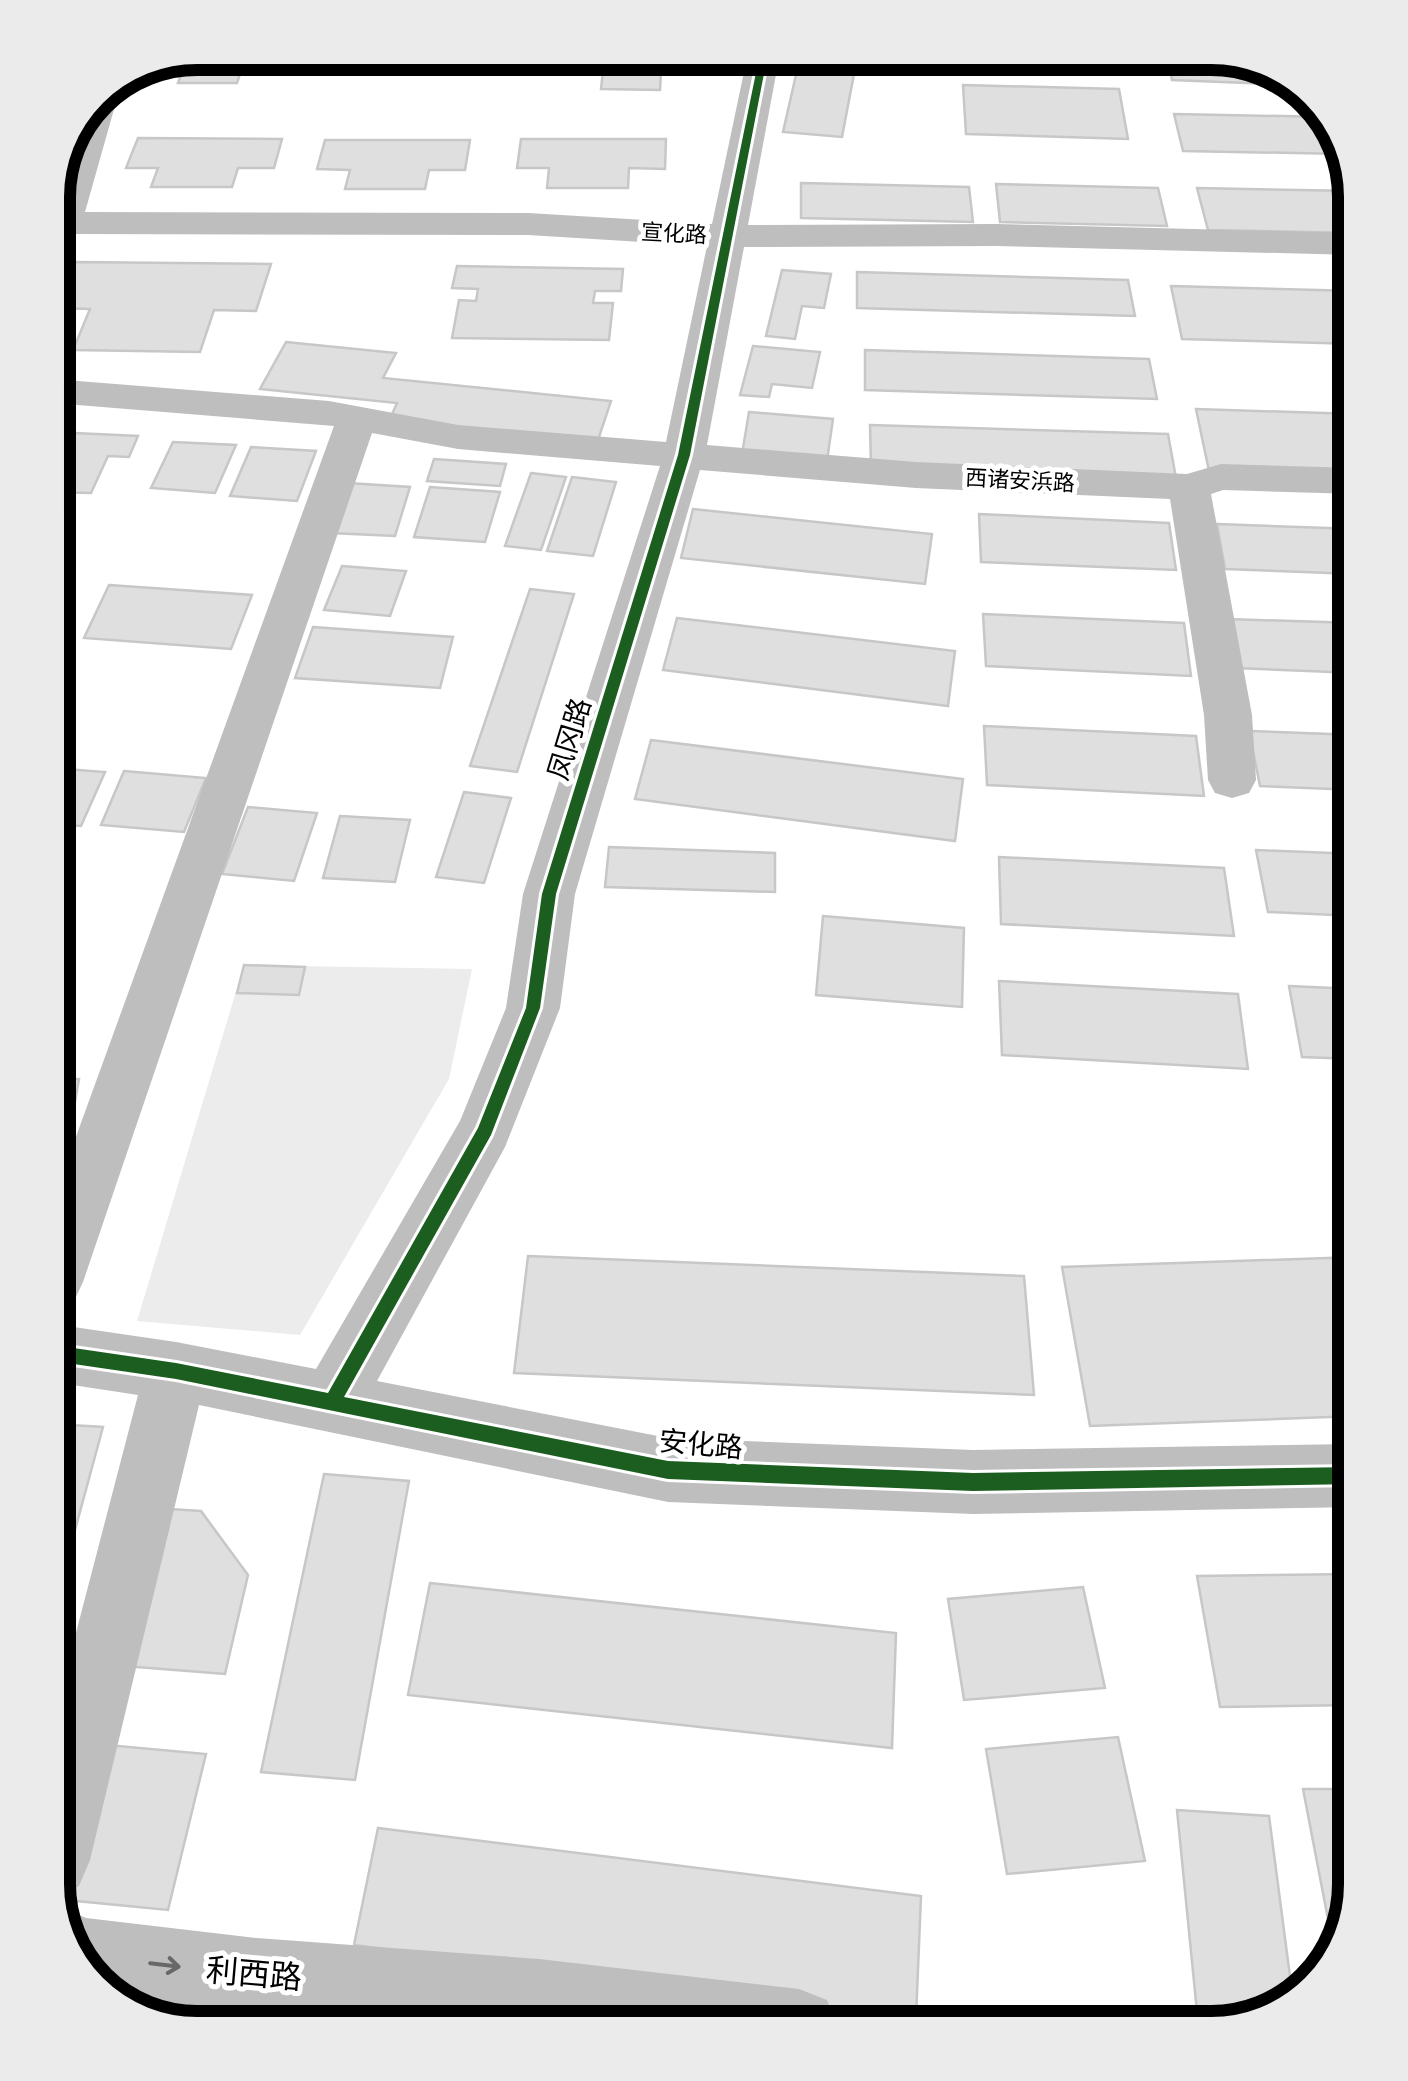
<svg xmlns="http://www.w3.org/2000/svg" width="1408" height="2081" font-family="Overpass,'Noto Sans SC',sans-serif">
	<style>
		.green { fill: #ececec }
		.building { fill: #dfdfdf; stroke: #c7c7c7; stroke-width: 2.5 }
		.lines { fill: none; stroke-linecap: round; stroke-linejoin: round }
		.minor { fill: #bebebe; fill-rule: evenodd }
		.cycleway-casing { stroke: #fff; stroke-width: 6 }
		.cycleway { fill: #1b5e20; fill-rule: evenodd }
		.oneway { stroke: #686868 }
		.labels { text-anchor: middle; stroke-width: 10; stroke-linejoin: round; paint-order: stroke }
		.far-street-label { font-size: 22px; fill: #000; stroke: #fff }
		.street-label { font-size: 28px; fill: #000; stroke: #fff }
		.near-street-label { font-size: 32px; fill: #000; stroke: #fff }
		.rim { fill: none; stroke: #000; stroke-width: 12 }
	</style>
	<rect width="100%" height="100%" fill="#fff"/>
	<path class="green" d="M244,965L472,969L449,1079L300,1335L137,1321Z"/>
	<g class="building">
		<path d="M197,52L286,53L282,65H243L237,83H178L185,64H166Z"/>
		<path d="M566,53H701L700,71H661L660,90L601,89L603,71H564Z"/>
		<path d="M801,53H858L842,137L783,132Z"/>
		<path d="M1103,53H1130L1131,65L1104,64Z"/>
		<path d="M1167,53H1220L1284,72L1295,85L1172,80Z"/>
		<path d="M963,85L1119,89L1128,139L966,134Z"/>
		<path d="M1174,114L1328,117L1336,125L1344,154L1183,151Z"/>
		<path d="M138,138L282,139L274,168H238L232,187H151L158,168H126Z"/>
		<path d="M521,139H666L665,169L629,168L628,188H547L549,168H517Z"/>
		<path d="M325,140H470L465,170H429L425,189H345L350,170L317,169Z"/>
		<path d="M801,183L969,187L973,222L801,218Z"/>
		<path d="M996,184L1158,188L1167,226L1000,222Z"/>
		<path d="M1197,188L1354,191L1355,233L1208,230Z"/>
		<path d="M75,262L271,264L256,311L214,310L200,352L73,350L90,309L54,308Z"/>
		<path d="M457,266L623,269L621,291H595L593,303H613L609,340L452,338L459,300L476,301L478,289L452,288Z"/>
		<path d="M782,270L831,274L824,308L802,306L795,339L766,336Z"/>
		<path d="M857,272L1128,280L1135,316L857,308Z"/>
		<path d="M1171,286L1355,291V344L1182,339Z"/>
		<path d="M286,342L396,353L383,378L611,401L597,443L389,421L397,403L260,389Z"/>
		<path d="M753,346L820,352L812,388L772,384L769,397L740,395Z"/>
		<path d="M865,350L1149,359L1157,399L865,390Z"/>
		<path d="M1196,409L1355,414V475L1209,471Z"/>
		<path d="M749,412L833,419L827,461L742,454Z"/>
		<path d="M870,425L1168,434L1176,478L871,468Z"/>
		<path d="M53,432L138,436L129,457L108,456L91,493L53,492Z"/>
		<path d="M173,442L236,445L215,493L151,488Z"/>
		<path d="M251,447L316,451L297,501L230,496Z"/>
		<path d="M434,459L506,464L500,486L427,481Z"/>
		<path d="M531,473L566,477L541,550L505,546Z"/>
		<path d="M572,477L616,482L593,556L547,551Z"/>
		<path d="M348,483L410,487L395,536L331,533Z"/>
		<path d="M430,487L500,492L485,542L414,537Z"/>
		<path d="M693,509L932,534L925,584L681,558Z"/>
		<path d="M979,514L1169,523L1176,570L981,562Z"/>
		<path d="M1217,524L1355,529V574L1225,569Z"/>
		<path d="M342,566L406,571L390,616L324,610Z"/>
		<path d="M53,582L73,583L62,607L53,606Z"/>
		<path d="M109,585L252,595L231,649L84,638Z"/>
		<path d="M530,589L574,594L517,772L470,766Z"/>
		<path d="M983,614L1184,623L1191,676L986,666Z"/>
		<path d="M677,618L955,651L948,706L663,670Z"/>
		<path d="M1226,619L1355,623V673L1235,668Z"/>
		<path d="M313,627L453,637L440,688L295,678Z"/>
		<path d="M984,726L1196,736L1204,796L987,785Z"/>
		<path d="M1249,731L1355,735V790L1260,786Z"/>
		<path d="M651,740L963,779L955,841L635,799Z"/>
		<path d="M53,768L105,772L81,826L53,824Z"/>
		<path d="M124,771L206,778L184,832L101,825Z"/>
		<path d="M464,792L511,798L484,883L436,877Z"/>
		<path d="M248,807L317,813L294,881L222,874Z"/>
		<path d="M340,816L410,820L395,882L323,878Z"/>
		<path d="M609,847L775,853V892L605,887Z"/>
		<path d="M1256,850L1355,854V916L1268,912Z"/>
		<path d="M999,857L1224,868L1234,936L1001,924Z"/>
		<path d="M823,916L964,928L962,1007L816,995Z"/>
		<path d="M244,965L305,967L299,995L237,993Z"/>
		<path d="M999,981L1238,994L1248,1069L1002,1055Z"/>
		<path d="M1289,986L1355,989V1059L1302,1057Z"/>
		<path d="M79,1079L53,1227V1080Z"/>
		<path d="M528,1256L1024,1276L1034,1395L514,1373Z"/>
		<path d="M1355,1257V1416L1090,1426L1062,1267Z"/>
		<path d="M53,1424L103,1427L53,1611Z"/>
		<path d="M324,1474L409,1481L355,1780L261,1772Z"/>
		<path d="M154,1508L201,1511L248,1575L225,1674L112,1665Z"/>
		<path d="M1355,1574V1705L1220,1707L1197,1576Z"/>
		<path d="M430,1583L896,1633L892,1748L408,1695Z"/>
		<path d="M1083,1587L1105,1688L964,1700L948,1599Z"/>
		<path d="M1118,1737L1145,1861L1007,1874L986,1749Z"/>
		<path d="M96,1744L206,1754L168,1910L56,1899L54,1891Z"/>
		<path d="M1303,1789H1355V1885L1340,1941L1332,1940Z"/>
		<path d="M1177,1810L1269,1816L1293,1999L1283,2009L1260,2016L1197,2012Z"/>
		<path d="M378,1828L921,1896L916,2018L354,1945Z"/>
	</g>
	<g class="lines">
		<g class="minor">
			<path d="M748,53H780L748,225L996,224L1355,233V255L996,246L744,247L707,445L916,462L1187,474L1221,464L1355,468V494L1223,490L1211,494L1252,715L1256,780L1249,793L1232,798L1215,793L1208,780L1204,715L1170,499L916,488L700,470L575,894L560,1008L505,1147L377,1381L668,1438L973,1450L1355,1444V1507L973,1514L668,1502L199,1405L90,1860L79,1886L56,1896L53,1721L138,1395L53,1382V1324L176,1342L316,1369L460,1121L506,1008L523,894L660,466L458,449L372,433L83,1282L74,1301L53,1309V1200L334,426L53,403V379L329,401L458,425L666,442L707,246L528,235L76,234L66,252L53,255V201L64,163L101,89L117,83L120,88L85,212L528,213L712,224Z"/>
			<path d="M70,1911L86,1918L257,1938L539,1959L799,1989L827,2000L838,2028H432L257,2014L113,1997L72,1956L61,1915Z"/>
		</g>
		<g class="cycleway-casing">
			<path id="cycleway" d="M760,53H768L690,455L556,894L540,1008L491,1135L344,1397L668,1461L973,1473L1355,1467V1484L973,1491L668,1479L176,1379L53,1361V1345L176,1363L328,1393L478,1128L526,1008L542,894L678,455Z"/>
		</g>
		<use href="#cycleway" class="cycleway"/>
	</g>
	<defs><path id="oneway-shaft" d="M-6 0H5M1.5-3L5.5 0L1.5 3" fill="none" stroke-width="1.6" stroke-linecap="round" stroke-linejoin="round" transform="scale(2.5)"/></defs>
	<use class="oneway" href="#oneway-shaft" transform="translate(165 1965) rotate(7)"/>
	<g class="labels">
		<g class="far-street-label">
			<text transform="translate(674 233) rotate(3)" y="8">宣化路</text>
			<text transform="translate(1020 480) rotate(3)" y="8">西诸安浜路</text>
		</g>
		<g class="street-label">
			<text transform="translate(569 739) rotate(-73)" y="10">凤冈路</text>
			<text transform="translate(701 1444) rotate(5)" y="10">安化路</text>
		</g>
		<g class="near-street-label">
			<text transform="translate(254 1974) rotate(5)" y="11">利西路</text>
		</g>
	</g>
	<path d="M0 0H1408V2081H0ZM197 70H1211A127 127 0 0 1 1338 197V1884A127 127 0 0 1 1211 2011H197A127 127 0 0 1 70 1884V197A127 127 0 0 1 197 70Z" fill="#ebebeb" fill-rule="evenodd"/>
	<path class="rim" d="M197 70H1211A127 127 0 0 1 1338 197V1884A127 127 0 0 1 1211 2011H197A127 127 0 0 1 70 1884V197A127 127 0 0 1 197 70Z"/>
</svg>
